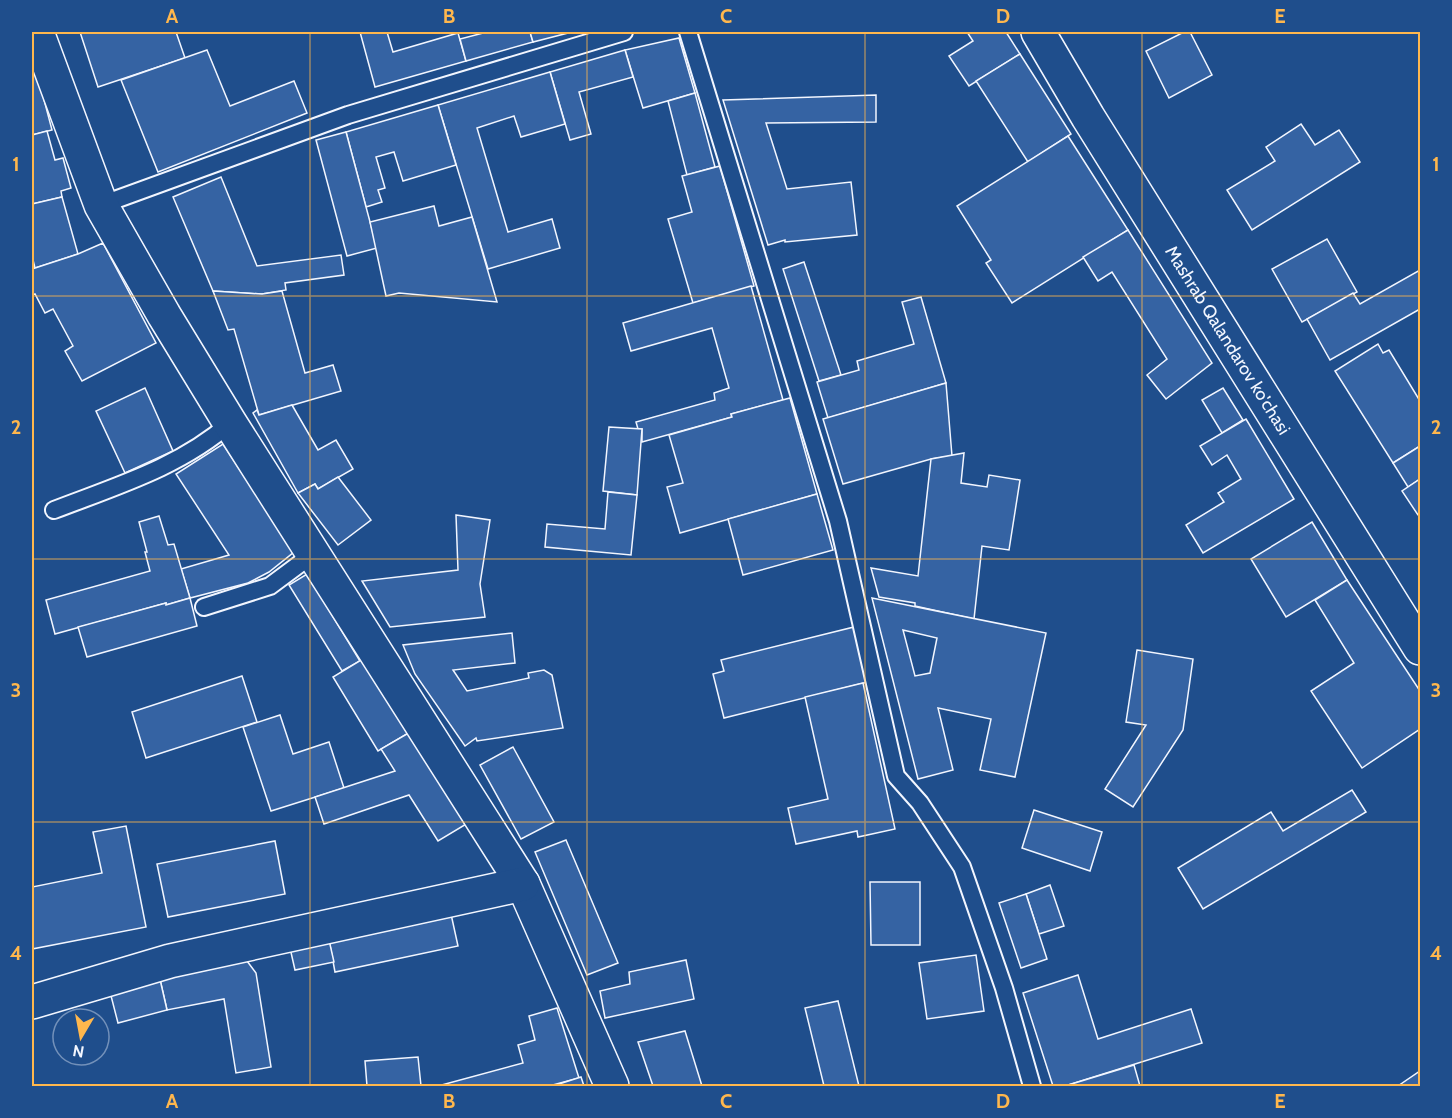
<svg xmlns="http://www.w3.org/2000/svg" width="1452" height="1118" font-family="Cabin,sans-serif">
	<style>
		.building { fill: #3563a3; stroke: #f2f6ff; stroke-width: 1.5; fill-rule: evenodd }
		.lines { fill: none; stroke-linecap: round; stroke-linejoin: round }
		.service-casing { stroke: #f2f6ff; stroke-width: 20 }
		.minor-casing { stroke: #f2f6ff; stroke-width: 36 }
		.secondary-casing { stroke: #f2f6ff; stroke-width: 36 }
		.service { stroke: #1f4e8c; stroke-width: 16 }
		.minor { stroke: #1f4e8c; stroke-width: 33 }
		.secondary { stroke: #1f4e8c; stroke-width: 33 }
		.grid { fill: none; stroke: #ffb74d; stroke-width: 1.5; stroke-opacity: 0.55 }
		.labels { text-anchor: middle; stroke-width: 4.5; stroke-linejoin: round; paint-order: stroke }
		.street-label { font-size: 18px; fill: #f2f6ff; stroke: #1f4e8c }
		.neatline { fill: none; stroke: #ffb74d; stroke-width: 2 }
		.grid-label { font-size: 20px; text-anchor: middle; font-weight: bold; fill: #ffb74d }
	</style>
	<rect width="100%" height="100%" fill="#1f4e8c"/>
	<g class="building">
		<path d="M80,32H176L185,58L98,87Z"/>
		<path d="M360,32H387L393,52L458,33L466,61L375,87Z"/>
		<path d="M487,32H530L533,42L466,61L460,39Z"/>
		<path d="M530,32H572L533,42Z"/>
		<path d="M967,32H1006L1020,54L969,86L949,56L973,41Z"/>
		<path d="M1184,32H1190L1212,75L1169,98L1146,51Z"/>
		<path d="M679,38L695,93L643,108L625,50Z"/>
		<path d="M207,50L230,106L294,81L307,113L158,172L121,80Z"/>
		<path d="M625,50L633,77L579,92L591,134L570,140L550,72Z"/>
		<path d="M1020,54L1071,134L1028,162L976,81Z"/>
		<path d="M36,69L52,130L32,135V70Z"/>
		<path d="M550,72L565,124L521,137L514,116L477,128L508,232L552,219L560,248L488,269L438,105Z"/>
		<path d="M695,93L715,167L687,175L668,101Z"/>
		<path d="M876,95V122L766,123L787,189L851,182L857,235L785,242V240L768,245L723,100Z"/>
		<path d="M438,105L456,165L403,181L394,152L376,157L385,188L378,190L382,202L366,207L346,132Z"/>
		<path d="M1301,124L1315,145L1339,130L1360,162L1252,230L1227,190L1275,161L1266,147Z"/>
		<path d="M47,131L55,160L63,158L71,188L61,191L62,197L32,204V135Z"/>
		<path d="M346,132L377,248L347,256L316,140Z"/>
		<path d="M1068,136L1128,230L1012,303L986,263L991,260L957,206Z"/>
		<path d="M720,166L754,286L693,303L668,219L692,212L682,176Z"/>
		<path d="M221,177L257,266L341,255L344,275L285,283L286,290L262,294L213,291L173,197Z"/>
		<path d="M62,197L78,254L35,268L32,256V204Z"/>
		<path d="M434,206L439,226L472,217L497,302L399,293L386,296L370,222Z"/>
		<path d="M1128,230L1212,363L1166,399L1147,375L1167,359L1112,272L1098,281L1083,257Z"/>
		<path d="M1327,239L1357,292L1302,322L1272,269Z"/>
		<path d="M103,243L156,343L82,381L65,351L73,346L53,309L45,313L35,294L32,295V269L78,254Z"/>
		<path d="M804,262L841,375L819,381L783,269Z"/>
		<path d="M1420,270V309L1330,360L1307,319L1353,293L1360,304Z"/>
		<path d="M751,286L783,400L731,414L732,417L642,442V429H638L636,422L715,400L714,393L729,388L712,328L631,351L623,323Z"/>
		<path d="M213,291L262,294L282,291L305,373L333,365L341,391L259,415L234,329L228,330Z"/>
		<path d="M921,297L946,383L828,418L817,382L859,370L857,361L914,344L902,302Z"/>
		<path d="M1378,344L1383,353L1389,350L1420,401V446L1393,463L1335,371Z"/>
		<path d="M946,383L952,456L931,459L843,484L823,419Z"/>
		<path d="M145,388L173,451L125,473L96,411Z"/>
		<path d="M1223,388L1243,420L1222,433L1202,400Z"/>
		<path d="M790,398L817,494L680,533L667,487L683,483L669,435L732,417L731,414Z"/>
		<path d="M292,405L318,450L336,440L353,469L318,489L315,484L298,493L253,413L257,410L259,415Z"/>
		<path d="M1246,419L1294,499L1203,553L1186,525L1224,502L1218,493L1241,479L1227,455L1212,465L1200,446Z"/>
		<path d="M609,427L642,429L637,495L603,491Z"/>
		<path d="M223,444L294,552L269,572L248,583L190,598L181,569L229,555L176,474Z"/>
		<path d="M1420,446V479L1408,487L1393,463Z"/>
		<path d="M964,453L961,483L987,487L989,475L1020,480L1009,550L982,546L974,619L915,606V603L879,597L871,568L918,576L931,459Z"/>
		<path d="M338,477L371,520L338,545L298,493L315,484L318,489Z"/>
		<path d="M1420,479V516L1418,515L1402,491Z"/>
		<path d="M608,492L637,495L631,555L545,547L547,524L605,529Z"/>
		<path d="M817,494L833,550L743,575L728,519Z"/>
		<path d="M456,515L490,520L480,584L485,617L390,627L362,581L458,570Z"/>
		<path d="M159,516L168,545L174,544L190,598L166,605V603L55,634L46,600L150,571L145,552H147L139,522Z"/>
		<path d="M1312,522L1347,580L1286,617L1251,559Z"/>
		<path d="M312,571L323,589L318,592L360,661L342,671L289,585Z"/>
		<path d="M1347,580L1420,691V729L1362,768L1311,691L1354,663L1315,600Z"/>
		<path d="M190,598L197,626L87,657L78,627L166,603V605Z"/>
		<path d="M872,598L1046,633L1015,777L980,770L991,719L938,708L953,770L918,779ZM903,630L937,638L930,673L915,676Z"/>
		<path d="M854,627L868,682L724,718L713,674L724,671L721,660Z"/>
		<path d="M512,633L515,663L453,670L467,691L529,678L528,673L544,670L552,675L563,728L477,741L476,738L465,746L415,674L403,645Z"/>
		<path d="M1137,650L1193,659L1183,730L1133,807L1105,789L1146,725L1126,722Z"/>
		<path d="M366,657L412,731L378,751L333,677Z"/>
		<path d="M242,676L257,722L146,758L132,712Z"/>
		<path d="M863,683L895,829L858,837L857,831L796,844L788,808L828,799L805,697Z"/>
		<path d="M280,715L293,754L329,742L344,788L271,811L243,727Z"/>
		<path d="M412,731L468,823L438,841L409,795L324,824L315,797L395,771L381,749Z"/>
		<path d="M513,747L554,822L521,839L480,765Z"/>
		<path d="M1352,790L1366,812L1203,909L1178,868L1271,812L1283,831Z"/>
		<path d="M1034,810L1102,832L1090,871L1022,848Z"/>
		<path d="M126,826L146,927L32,949V887L102,873L93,832Z"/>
		<path d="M566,840L618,963L587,975L535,852Z"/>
		<path d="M275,841L285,894L168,917L157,864Z"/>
		<path d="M870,882H920V945H871Z"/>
		<path d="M1050,885L1064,926L1039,934L1026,894Z"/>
		<path d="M1026,894L1047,959L1021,968L999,903Z"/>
		<path d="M451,914L458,946L335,972L329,940Z"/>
		<path d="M329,940L334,962L295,970L290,948Z"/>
		<path d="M976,955L984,1011L927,1019L919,963Z"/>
		<path d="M244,957L256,973L271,1067L236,1073L224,999L167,1010L159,975Z"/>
		<path d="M686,960L694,999L605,1018L600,991L630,984L629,972Z"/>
		<path d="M159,975L167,1010L118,1023L109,988Z"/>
		<path d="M1078,975L1098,1039L1191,1009L1202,1043L1065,1086H1053L1023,993Z"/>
		<path d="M838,1001L859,1086H824L805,1008Z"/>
		<path d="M557,1008L579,1078L549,1086H438L523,1063L518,1045L535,1040L529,1016Z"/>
		<path d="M685,1031L702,1086H653L638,1042Z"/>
		<path d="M418,1057L421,1086H367L365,1061Z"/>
		<path d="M1134,1065L1140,1086H1065Z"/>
		<path d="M1420,1071V1086H1398Z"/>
		<path d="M581,1077L584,1086H560L559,1084Z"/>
	</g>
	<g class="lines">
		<g class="service-casing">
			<g id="service">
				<path d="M688,32L838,521L896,776L920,803L962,867L1004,988L1032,1086"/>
				<path d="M101,205L348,115L624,32"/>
				<path d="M54,510C116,486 180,467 230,423"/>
				<path d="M204,607L270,586L313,554"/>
			</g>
		</g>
		<g class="minor-casing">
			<g id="minor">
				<path d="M37,32L101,205L164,315L230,423L523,884L612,1086"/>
				<path d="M32,1002L170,961L523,884"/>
			</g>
		</g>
		<g class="secondary-casing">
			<g id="secondary">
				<path id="s1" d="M1038,32L1088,117L1420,648"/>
			</g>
		</g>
		<use href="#service" class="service"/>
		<use href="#minor" class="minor"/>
		<use href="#secondary" class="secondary"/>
	</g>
	<path class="grid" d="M310,32V1086M587,32V1086M865,32V1086M1142,32V1086M32,296H1420M32,559H1420M32,822H1420"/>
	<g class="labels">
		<g class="street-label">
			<text dy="6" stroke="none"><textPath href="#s1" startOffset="362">Mashrab Qalandarov ko'chasi</textPath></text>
		</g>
	</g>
	<rect width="1452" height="1118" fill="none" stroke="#1f4e8c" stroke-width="66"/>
	<g transform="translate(81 1037) rotate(190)"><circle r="28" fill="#1f4e8c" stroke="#7391ba" stroke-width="1.5"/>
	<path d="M0-4.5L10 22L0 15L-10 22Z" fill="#ffb74d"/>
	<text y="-9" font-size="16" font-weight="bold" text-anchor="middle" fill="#f2f6ff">N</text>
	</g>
	<rect x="33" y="33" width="1386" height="1052" class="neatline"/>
	<g class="grid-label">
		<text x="172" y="23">A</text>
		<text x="449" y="23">B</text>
		<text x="726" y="23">C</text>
		<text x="1003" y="23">D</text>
		<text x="1280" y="23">E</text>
		<text x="16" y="171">1</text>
		<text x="1436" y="171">1</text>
		<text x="16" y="434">2</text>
		<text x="1436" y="434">2</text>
		<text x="16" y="697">3</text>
		<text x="1436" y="697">3</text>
		<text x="16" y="960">4</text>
		<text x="1436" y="960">4</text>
		<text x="172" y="1108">A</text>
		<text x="449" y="1108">B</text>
		<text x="726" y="1108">C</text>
		<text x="1003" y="1108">D</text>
		<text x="1280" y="1108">E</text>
	</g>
</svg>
